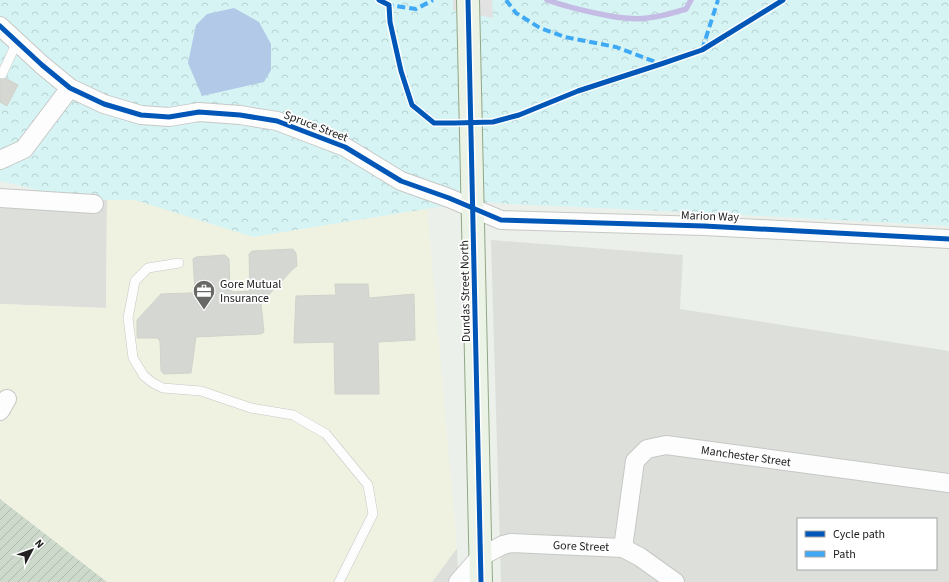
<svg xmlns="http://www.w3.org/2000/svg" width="949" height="582" font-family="'Source Sans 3',sans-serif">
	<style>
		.residential { fill: #dddfdb; fill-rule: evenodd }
		.commercial { fill: #eff2e0 }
		.construction { fill: url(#construction-furrows) }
		.park { fill: url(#park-crowns) }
		.pitch { fill: #b2c9e7 }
		.pier { fill: #e1e2e1 }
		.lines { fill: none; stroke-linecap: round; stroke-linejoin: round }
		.stream { stroke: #c4bce4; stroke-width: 5.5 }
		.building { fill: #d5d8d2; stroke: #cfd3cb }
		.lane-casing { stroke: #c7c8c6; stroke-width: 10 }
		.street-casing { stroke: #c7c8c6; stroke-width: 20 }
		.primary-casing { stroke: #91a785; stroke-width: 24 }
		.lane { stroke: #fcfdfc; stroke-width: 9 }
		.street { stroke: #fcfdfc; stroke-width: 18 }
		.primary { stroke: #ebf3e6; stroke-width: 22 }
		.quiet { stroke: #3fa9f5; stroke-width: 4; stroke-dasharray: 8 4; stroke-linecap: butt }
		.cycleway-casing { stroke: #fff; stroke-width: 8 }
		.cycleway { stroke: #0057b8; stroke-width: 5 }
		.labels { text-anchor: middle; stroke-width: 3.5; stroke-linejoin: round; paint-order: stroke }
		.street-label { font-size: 12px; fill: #212121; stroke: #fff }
		.poi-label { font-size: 12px; fill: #212121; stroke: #fff; text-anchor: start }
	</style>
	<defs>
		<pattern id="construction-furrows" width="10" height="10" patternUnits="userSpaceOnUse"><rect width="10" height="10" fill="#ccd9cb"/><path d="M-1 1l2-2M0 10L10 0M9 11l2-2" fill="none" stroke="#afbaae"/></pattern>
		<pattern id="park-crowns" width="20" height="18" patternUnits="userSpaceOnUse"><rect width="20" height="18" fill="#d6f4f4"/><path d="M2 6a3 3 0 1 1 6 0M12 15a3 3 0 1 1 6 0" fill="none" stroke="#b7d1d1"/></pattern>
	</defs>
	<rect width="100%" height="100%" fill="#ecf0ea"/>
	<g class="residential">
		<path d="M107,200L106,308L0,304V205Z"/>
		<path d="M491,240L683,255L680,309L949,351V582H501ZM798,519H936V569H798Z"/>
		<path d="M457,548L458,582H432Z"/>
	</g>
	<path class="commercial" d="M107,200H135L253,237L427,209L457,548L432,582H107L0,499V304L106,308Z"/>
	<path class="construction" d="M0,499L107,582H0Z"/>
	<path class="park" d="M0,0H949V226L686,212L508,204L475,201L253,237L135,200H80L0,181Z"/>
	<path class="pitch" d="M234,8L259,22L271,44V70L264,82L202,96L188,63L196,25L207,14Z"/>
	<path class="pier" d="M453,0H492L493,18L453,10Z"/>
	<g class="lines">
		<path class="stream" d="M547,0C567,7 588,12 610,16C622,18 635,20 647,18C661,17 673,13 686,9L691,0"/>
	</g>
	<g class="building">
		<path d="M0,75L18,85L7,106L0,102Z"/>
		<path d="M293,249L296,253L297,266L293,269L261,303L264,332L261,334L196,337L191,373L164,374L161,371L160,341L157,338H137V320L161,294L191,293L195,291L193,259L196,257L225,255L229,259L230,289L233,292L250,291L249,254L252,251Z"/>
		<path d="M335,284H368L369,298L414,294L415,340L378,342L379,394H335L334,342L294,343L296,296L336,295Z"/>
	</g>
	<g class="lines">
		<g class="lane-casing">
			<g id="lane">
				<path d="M2,74L17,42"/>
				<path d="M179,263L148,268L135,281L128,318L133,358L144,376L153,383L163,388L201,391L251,408L293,415L326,434L368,485L373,514L339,582"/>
			</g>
		</g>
		<g class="street-casing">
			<g id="street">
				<path d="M0,26L42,65L70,88L104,104L141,115L169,117L199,112L240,115L277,121L345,147L401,181L449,198L501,220L704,226L949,239"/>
				<path d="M0,160L24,149L70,88"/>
				<path d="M0,198L94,204"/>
				<path d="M0,411L7,399"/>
				<path d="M623,548L635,461L647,449L666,445L949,483"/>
				<path d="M458,582L480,557L503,545L511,543L623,548L640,557L675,582"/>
			</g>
		</g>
		<g class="primary-casing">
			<path id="primary" d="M468,0L481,582"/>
		</g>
		<use href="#lane" class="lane"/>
		<use href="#street" class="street"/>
		<use href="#primary" class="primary"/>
		<g class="quiet">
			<path d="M506,0L516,13L540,28L565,37L616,47L661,64"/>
			<path d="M386,3L389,5L416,9L433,0"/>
			<path d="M702,50L718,0"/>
		</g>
		<g class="cycleway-casing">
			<g id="cycleway">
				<path d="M379,0L389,5L390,22L401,71L412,105L434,123H455L493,122L519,115L578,91L661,64L702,50L783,0"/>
				<path d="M468,0L481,582"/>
				<path d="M0,26L42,65L70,88L104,104L141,115L169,117L199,112L240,115L277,121L345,147L401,181L449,198L501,220L704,226L949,239"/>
			</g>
		</g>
		<use href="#cycleway" class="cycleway"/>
	</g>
	<defs>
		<g id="office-pin" transform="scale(1.15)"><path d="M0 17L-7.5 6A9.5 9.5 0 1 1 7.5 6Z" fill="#686967" stroke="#fff"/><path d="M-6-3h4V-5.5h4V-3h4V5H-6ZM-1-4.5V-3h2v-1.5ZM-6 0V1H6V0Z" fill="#fff"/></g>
	</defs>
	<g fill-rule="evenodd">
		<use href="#office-pin" x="204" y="291"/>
	</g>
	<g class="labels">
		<g class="street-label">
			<text transform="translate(316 126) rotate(21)" y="4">Spruce Street</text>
			<text transform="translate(710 216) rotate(2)" y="4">Marion Way</text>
			<text transform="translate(465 291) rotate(-91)" y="4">Dundas Street North</text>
			<text transform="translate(746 456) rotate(8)" y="4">Manchester Street</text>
			<text transform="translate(581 546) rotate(2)" y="4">Gore Street</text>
		</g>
		<g class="poi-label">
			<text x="220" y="288">Gore Mutual<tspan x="220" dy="14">Insurance</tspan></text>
		</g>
	</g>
	<rect x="797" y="518" width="140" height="52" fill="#ffffff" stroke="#a6a6a6"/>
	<rect x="805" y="531" width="20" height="6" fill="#0057b8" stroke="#a6a6a6"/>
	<text x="833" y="538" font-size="12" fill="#212121">Cycle path</text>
	<rect x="805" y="551" width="20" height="6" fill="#3fa9f5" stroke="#a6a6a6"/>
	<text x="833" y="558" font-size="12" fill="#212121">Path</text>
	<g transform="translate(32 550) rotate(49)" stroke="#ffffff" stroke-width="3" paint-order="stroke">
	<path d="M0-3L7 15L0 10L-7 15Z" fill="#212121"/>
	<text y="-6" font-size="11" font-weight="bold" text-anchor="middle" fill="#212121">N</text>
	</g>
</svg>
